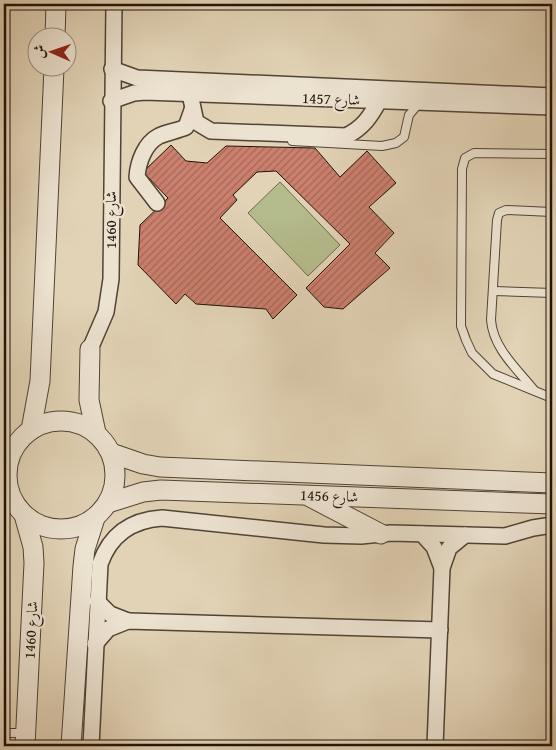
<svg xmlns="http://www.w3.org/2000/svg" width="556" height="750" font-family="'Gentium Book Plus',Amiri,serif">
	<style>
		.pitch { fill: #b5bc8c; stroke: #6b684b }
		.building { fill: url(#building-hatch); stroke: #21130a }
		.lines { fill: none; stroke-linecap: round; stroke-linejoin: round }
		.service-casing { stroke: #514335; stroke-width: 10 }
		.minor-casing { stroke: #514335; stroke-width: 18 }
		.tertiary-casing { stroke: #514335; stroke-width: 21 }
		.service { stroke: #ece2d0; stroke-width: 8 }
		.minor { stroke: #ece2d0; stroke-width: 15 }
		.tertiary { stroke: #ece2d0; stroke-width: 19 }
		.labels { text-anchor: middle; stroke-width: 4.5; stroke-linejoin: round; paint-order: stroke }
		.street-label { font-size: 15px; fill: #21130a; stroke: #ece2d0 }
	</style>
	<defs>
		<pattern id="building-hatch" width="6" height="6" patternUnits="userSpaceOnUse" patternTransform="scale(1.25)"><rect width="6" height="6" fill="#cb7f6d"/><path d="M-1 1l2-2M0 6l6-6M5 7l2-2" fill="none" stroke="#a46758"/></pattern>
	</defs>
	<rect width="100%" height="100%" fill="#e2d3b6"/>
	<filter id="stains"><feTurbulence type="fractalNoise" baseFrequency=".004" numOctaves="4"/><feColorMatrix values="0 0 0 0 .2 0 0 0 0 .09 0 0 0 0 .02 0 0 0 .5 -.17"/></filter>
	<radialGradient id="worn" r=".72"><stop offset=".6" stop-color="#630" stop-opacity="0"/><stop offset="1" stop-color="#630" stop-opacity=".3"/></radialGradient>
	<path class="pitch" d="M280,182L340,245L308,276L248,213Z"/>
	<path class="building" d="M171,145L186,161L207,163L226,146L315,148L340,177L367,151L396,183L369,207L394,233L375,253L390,268L343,309L324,307L306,288L350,244L276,171L257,172L233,195L237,200L220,218L297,295L273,319L266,309L196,304L185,294L176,304L138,265L140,225L168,198L143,172Z"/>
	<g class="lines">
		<g class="service-casing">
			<g id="service">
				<path d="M292,141L382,146L396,143L404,137L409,115L420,102"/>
				<path d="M552,154L474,153L465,158L462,169L461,326L466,340L472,353L493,374L552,398"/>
				<path d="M493,291L552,293"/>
				<path d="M534,390C517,369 493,348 491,320L497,220L499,213L506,210L552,212"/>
				<path d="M4,733H25"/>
			</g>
		</g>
		<g class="minor-casing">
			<g id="minor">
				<path d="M112,69L137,78L552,96"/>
				<path d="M190,94L196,122L211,131L346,136C363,128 370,117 379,101"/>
				<path d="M111,101L134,93L145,92L552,107"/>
				<path d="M157,203L137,177C138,162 145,143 159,136C168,132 177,131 186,127L192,110"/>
				<path d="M90,349L106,312L111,279L114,4"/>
				<path d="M4,453L14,449"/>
				<path d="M4,494L12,498"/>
				<path d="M422,534L434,547L442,568"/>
				<path d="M97,601L110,614L128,621"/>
				<path d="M95,644L108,629L128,621L440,630"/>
				<path d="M91,746L100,564C110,535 131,520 162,518L324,535L361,536L391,533L505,536L533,528L552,525"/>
				<path d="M435,746L442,568L449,548L465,535"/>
			</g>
		</g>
		<g class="tertiary-casing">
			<g id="tertiary">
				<path d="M55,38L56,4"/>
				<path d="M90,349L89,400L96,433"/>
				<circle cx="61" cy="475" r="54"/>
				<path d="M31,430L40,381L54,68"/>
				<path d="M111,453L143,464L160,467L552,483"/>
				<path d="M310,497L381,534"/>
				<path d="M108,503L143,492L161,490L552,504"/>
				<path d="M24,515L33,547L34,563L25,746"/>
				<path d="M71,746L83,566L85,549L95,518"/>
			</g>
		</g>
		<use href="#service" class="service"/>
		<use href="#minor" class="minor"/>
		<use href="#tertiary" class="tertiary"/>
	</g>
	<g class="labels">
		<g class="street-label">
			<text transform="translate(331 99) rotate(2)" y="5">شارع 1457</text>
			<text transform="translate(111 220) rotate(-90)" y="5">شارع 1460</text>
			<text transform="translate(329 496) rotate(2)" y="5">شارع 1456</text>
			<text transform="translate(31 630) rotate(-87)" y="5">شارع 1460</text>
		</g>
	</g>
	<rect width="556" height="750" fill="none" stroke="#e2d3b6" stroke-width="20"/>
	<rect x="5" y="5" width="546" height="740" fill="none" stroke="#21130a" stroke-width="2.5"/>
	<rect x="10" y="10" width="536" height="730" fill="none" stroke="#21130a"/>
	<g transform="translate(52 52) rotate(272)"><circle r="24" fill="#ece2d0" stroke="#9b8f81"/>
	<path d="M0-4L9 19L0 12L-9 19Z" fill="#8f2418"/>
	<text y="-8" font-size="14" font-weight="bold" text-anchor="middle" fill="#21130a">ش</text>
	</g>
	<rect width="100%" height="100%" filter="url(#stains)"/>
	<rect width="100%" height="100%" fill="url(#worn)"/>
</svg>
